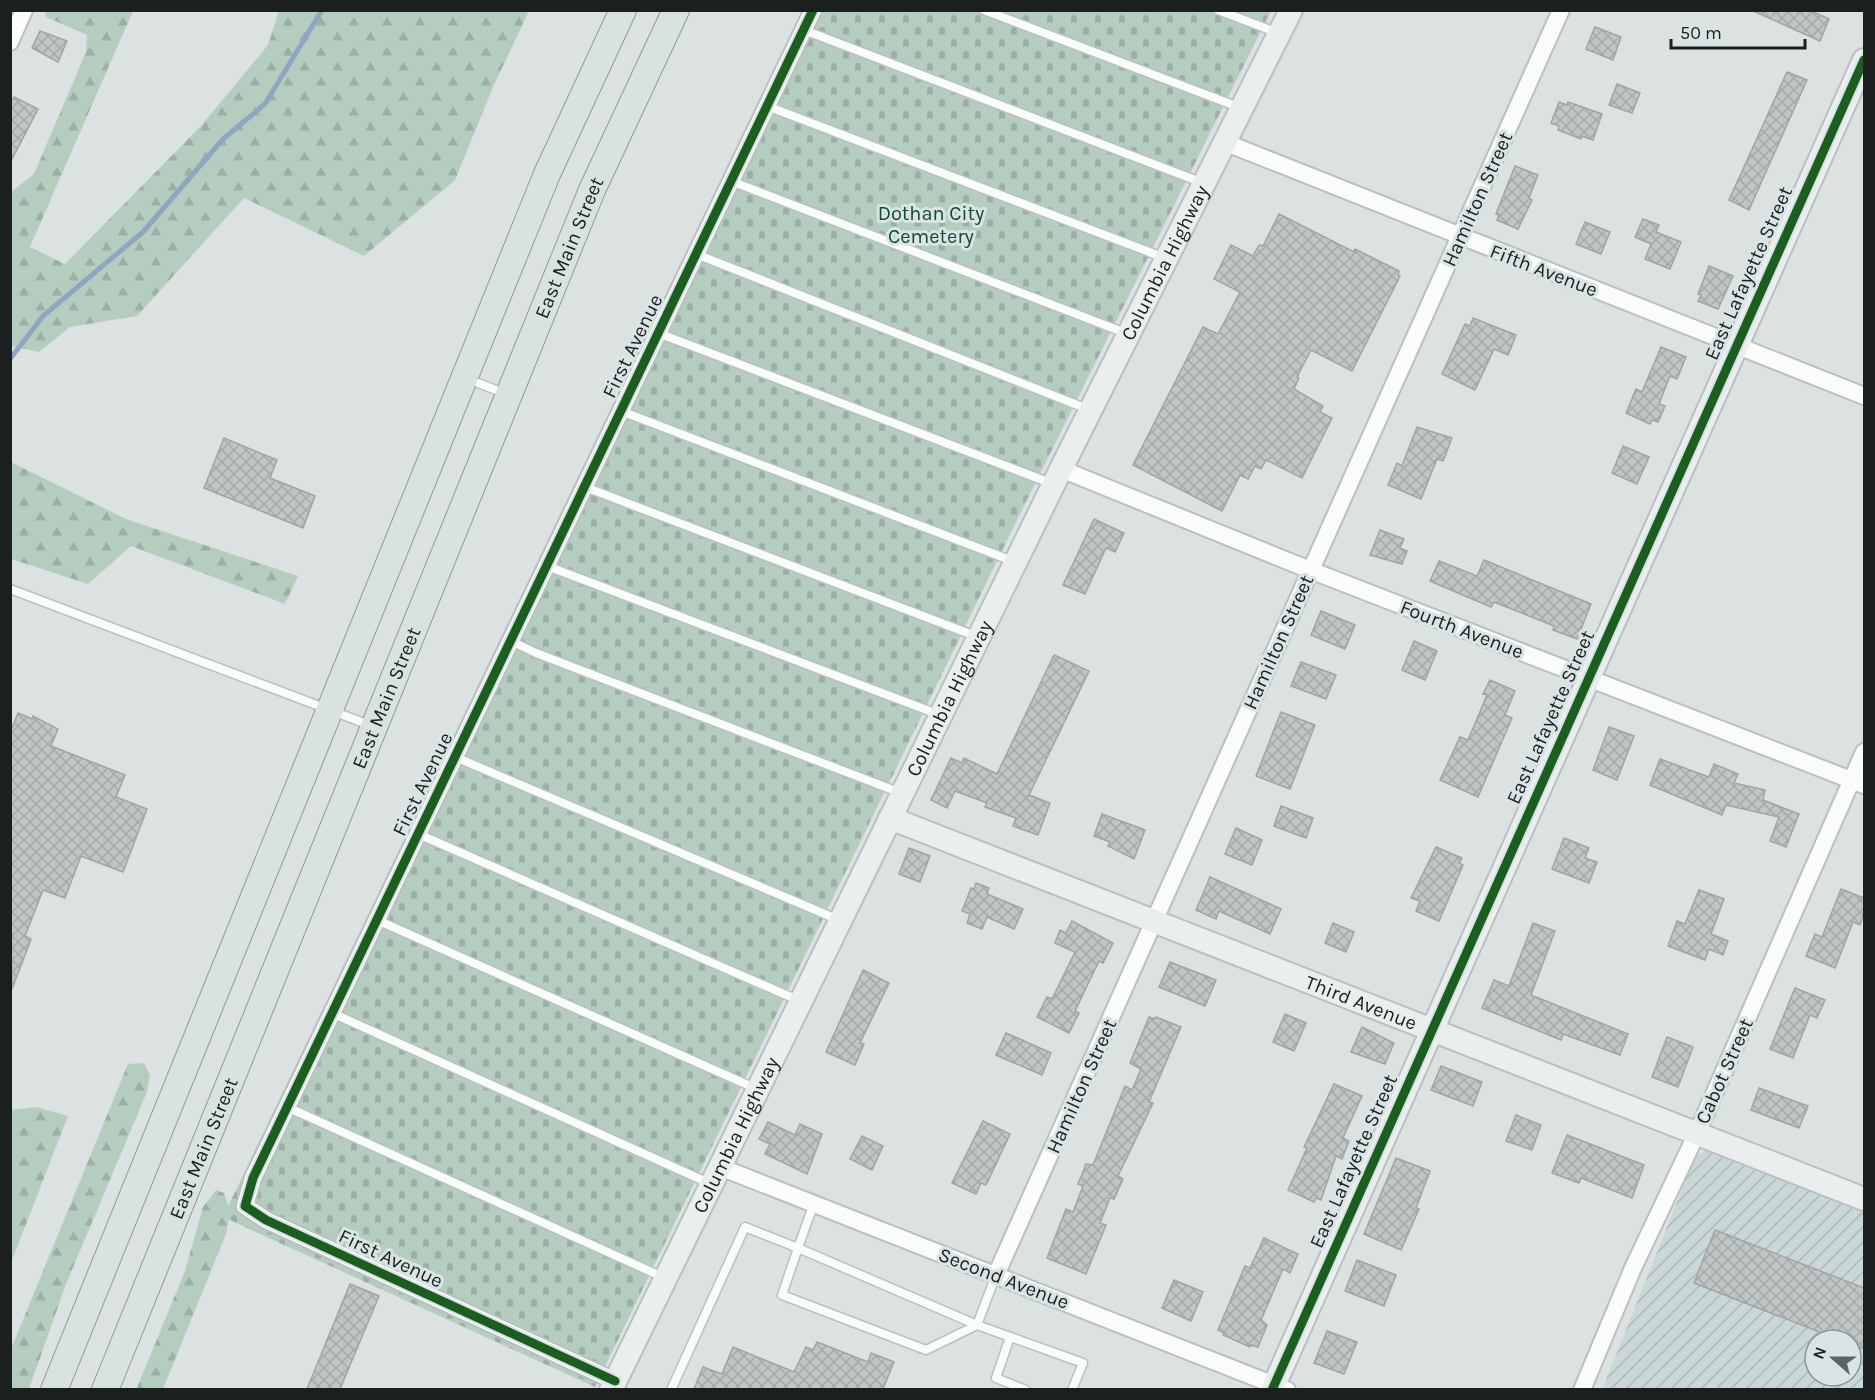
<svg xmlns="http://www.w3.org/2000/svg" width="1875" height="1400" font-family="Karla,sans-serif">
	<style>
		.industrial { fill: url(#industrial-furrows); fill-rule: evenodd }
		.forest { fill: url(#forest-firs) }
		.cemetery { fill: url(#cemetery-stones) }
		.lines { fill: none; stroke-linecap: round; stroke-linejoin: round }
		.stream { stroke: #90a6c0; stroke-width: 5 }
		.building { fill: url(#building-cross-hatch); stroke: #a0a4a6; stroke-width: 1.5 }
		.lane-casing { stroke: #bbbfbf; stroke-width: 11 }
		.street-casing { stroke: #bbbfbf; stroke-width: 20 }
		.secondary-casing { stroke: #bbbfbf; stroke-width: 26 }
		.primary-casing { stroke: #8b9c9a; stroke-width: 28 }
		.lane { stroke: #fafbfb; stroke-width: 8 }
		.street { stroke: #fafbfb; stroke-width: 16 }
		.secondary { stroke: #eaeeee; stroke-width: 22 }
		.primary { stroke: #d9e2e1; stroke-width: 26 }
		.cycleway-casing { stroke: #d9e4e5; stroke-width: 13 }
		.cycleway { stroke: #1b5e20; stroke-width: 9 }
		.labels { text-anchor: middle; stroke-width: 6; stroke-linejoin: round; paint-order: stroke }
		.street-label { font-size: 20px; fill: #1b1f20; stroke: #d9e4e5 }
		.park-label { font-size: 20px; fill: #114a2d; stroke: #d9e4e5 }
	</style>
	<defs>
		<pattern id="industrial-furrows" width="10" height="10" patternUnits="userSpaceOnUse" patternTransform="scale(1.5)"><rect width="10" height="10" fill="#cad7d8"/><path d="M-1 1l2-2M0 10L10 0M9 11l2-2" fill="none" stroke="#adb8b9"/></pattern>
		<pattern id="forest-firs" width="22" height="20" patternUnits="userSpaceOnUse" patternTransform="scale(1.5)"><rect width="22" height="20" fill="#b5cdbf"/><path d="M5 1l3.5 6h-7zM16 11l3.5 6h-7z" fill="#9bb0a4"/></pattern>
		<pattern id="cemetery-stones" width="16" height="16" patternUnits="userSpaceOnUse" patternTransform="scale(1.5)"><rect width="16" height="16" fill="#b5cdbf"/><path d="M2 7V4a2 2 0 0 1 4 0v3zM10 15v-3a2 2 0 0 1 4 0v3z" fill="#9bb0a4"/></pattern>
		<pattern id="building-cross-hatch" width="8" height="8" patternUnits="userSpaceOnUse" patternTransform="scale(1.5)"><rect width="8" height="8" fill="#c0c5c6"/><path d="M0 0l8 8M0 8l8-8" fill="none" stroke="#a4a9aa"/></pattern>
	</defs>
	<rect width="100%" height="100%" fill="#dce2e2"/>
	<path class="industrial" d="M1707,1149L1864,1213V1389L1602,1390L1695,1157ZM1815,1340H1851V1376H1815Z"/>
	<g class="forest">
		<path d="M45,11H133L30,247L65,264L200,127L268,45L279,11H529L494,85L455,180L364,256L244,198L137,316L70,327L39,352L11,346V192L34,174L86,52L87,35L46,17Z"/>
		<path d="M11,462L126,519L298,576L285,604L131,546L88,584L11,559Z"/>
		<path d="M144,1063L150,1075L147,1092L66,1284L29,1389H11V1349L128,1064Z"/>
		<path d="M36,1107L68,1116L11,1263V1110Z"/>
		<path d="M216,1190L224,1193L230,1211L226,1234L163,1389L136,1390L185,1271L203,1207Z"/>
	</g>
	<path class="cemetery" d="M802,11H1271L1015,524L595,1387L223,1217Z"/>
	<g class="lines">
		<path class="stream" d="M10,359L43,316L143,232L223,139L265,104L322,10"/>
	</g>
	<g class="building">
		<path d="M1751,10H1809L1829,19L1820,41Z"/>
		<path d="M1595,27L1621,37L1613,60L1586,49Z"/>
		<path d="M40,31L67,41L58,62L32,48Z"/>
		<path d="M1787,72L1807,80L1749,210L1729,200Z"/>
		<path d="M1617,84L1640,93L1632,113L1609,105Z"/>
		<path d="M14,97L38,109L10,163V104Z"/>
		<path d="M1559,102L1567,105L1568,102L1602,114L1593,140L1582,136L1581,139L1558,130L1559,126L1551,123Z"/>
		<path d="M1515,166L1538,175L1529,198L1532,200L1518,229L1497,220L1499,215L1496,214Z"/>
		<path d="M1279,214L1354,252L1355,249L1399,271L1398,275L1400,276L1352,371L1311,350L1297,377L1299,378L1294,389L1323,406L1320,412L1332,418L1302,478L1266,460L1261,469L1255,466L1248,479L1240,475L1222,511L1133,465L1203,327L1218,334L1240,292L1214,279L1231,245L1253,256L1259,245L1263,246Z"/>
		<path d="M1643,219L1659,225L1656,232L1681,242L1670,269L1645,259L1651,244L1635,237Z"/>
		<path d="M1585,222L1610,232L1601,254L1576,244Z"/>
		<path d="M1709,266L1733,276L1718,309L1698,301L1701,295L1698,294Z"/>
		<path d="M1473,318L1516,335L1508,355L1494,349L1475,390L1442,374L1465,324L1470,326Z"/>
		<path d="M1661,347L1686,357L1677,379L1670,376L1659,404L1665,406L1658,422L1652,420L1650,424L1626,413L1636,389L1642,392Z"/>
		<path d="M1417,427L1452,438L1443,461L1437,459L1421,499L1388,485L1397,463L1402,466Z"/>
		<path d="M224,438L277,460L270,478L315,496L303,528L204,488Z"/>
		<path d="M1623,446L1649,457L1637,484L1612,473Z"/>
		<path d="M1094,519L1124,533L1115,552L1106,548L1085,594L1063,585Z"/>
		<path d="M1380,530L1404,539L1400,548L1407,551L1402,564L1370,555Z"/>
		<path d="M1484,560L1591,604L1577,639L1553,630L1554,626L1494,602L1491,607L1430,581L1439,561L1477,576Z"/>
		<path d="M1321,611L1355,625L1345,649L1311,635Z"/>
		<path d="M1414,641L1437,651L1425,680L1402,670Z"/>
		<path d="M1054,655L1089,671L1029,795L1050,803L1038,835L1013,826L1016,818L985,807L987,803L955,791L947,808L931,800L951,758L962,763L964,758L997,774Z"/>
		<path d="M1301,662L1336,675L1326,699L1291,686Z"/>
		<path d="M1490,680L1515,691L1505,715L1512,718L1478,797L1440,780L1460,737L1468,740L1487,695L1483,694Z"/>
		<path d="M1281,712L1315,725L1290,789L1256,776Z"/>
		<path d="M18,713L32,719L33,716L58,729L51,746L125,775L116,797L147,809L123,872L81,856L65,898L43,890L25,936L31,939L12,989L10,733Z"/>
		<path d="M1609,727L1634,736L1617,780L1593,770Z"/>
		<path d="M1660,759L1709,777L1714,764L1738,774L1734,783L1765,790L1763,800L1799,814L1786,847L1770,841L1779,817L1726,805L1722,815L1650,785Z"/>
		<path d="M1281,806L1313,818L1306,838L1274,826Z"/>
		<path d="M1102,814L1145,830L1134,859L1108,846L1110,842L1094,836Z"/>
		<path d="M1236,828L1262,840L1252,865L1225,854Z"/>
		<path d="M1564,838L1589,848L1585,858L1597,862L1589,883L1552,869Z"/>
		<path d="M1436,847L1462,858L1459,863L1463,865L1439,921L1416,911L1420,901L1411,898Z"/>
		<path d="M909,848L930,856L920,882L899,874Z"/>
		<path d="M1210,877L1281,909L1270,934L1219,911L1216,919L1196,910Z"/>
		<path d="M976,883L989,888L987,894L1023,909L1014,929L987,917L982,929L967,923L970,914L962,911L971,888L974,889Z"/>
		<path d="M1841,889L1864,898V913L1860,925L1853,922L1835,968L1806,956L1815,934L1822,937Z"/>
		<path d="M1699,890L1724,899L1711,934L1728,941L1723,955L1709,949L1705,960L1668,946L1677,921L1685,924Z"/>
		<path d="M1072,921L1113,943L1103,963L1099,961L1075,1011L1079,1013L1069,1033L1037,1017L1047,997L1052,999L1075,952L1055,943L1060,930L1066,933Z"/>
		<path d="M1333,923L1354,932L1346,952L1325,943Z"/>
		<path d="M1533,923L1555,931L1531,995L1628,1034L1620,1055L1563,1034L1561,1040L1482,1008L1494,980L1509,986Z"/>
		<path d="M1170,962L1216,980L1205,1006L1159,987Z"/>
		<path d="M863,970L889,983L860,1043L864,1044L855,1065L826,1052Z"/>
		<path d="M1795,988L1825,1000L1817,1018L1810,1015L1793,1058L1770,1049Z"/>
		<path d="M1285,1014L1306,1023L1294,1051L1273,1042Z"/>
		<path d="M1149,1017L1155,1019L1156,1017L1181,1027L1149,1102L1153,1103L1118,1176L1123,1179L1114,1199L1110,1198L1100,1223L1106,1225L1086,1274L1047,1258L1066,1209L1073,1212L1083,1186L1078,1184L1086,1164L1093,1165L1125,1086L1132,1090L1141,1069L1130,1063Z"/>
		<path d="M1362,1027L1394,1043L1385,1064L1351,1052Z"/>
		<path d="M1006,1033L1051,1053L1042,1075L996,1055Z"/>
		<path d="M1667,1037L1693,1047L1678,1087L1652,1077Z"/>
		<path d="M1441,1066L1482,1082L1473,1106L1431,1090Z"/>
		<path d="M1334,1084L1362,1096L1343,1138L1349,1141L1342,1159L1336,1156L1321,1200L1316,1198L1314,1202L1288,1190L1307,1148L1304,1147Z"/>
		<path d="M1759,1088L1808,1106L1799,1128L1751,1110Z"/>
		<path d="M1516,1115L1541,1125L1532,1150L1506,1141Z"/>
		<path d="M983,1121L1010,1134L986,1185L981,1183L976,1194L952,1183Z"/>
		<path d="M768,1122L795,1135L800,1124L822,1134L807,1174L765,1154L770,1144L759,1139Z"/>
		<path d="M1567,1135L1644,1165L1632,1198L1581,1178L1579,1183L1552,1173Z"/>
		<path d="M862,1136L883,1146L872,1170L850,1159Z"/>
		<path d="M1396,1158L1430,1171L1416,1208L1419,1209L1401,1250L1364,1234Z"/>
		<path d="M1715,1230L1864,1288V1349L1851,1344V1340H1840L1694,1283Z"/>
		<path d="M1264,1238L1298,1254L1290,1273L1283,1269L1261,1320L1267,1325L1258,1347L1251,1345L1250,1347L1223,1335L1224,1333L1218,1330L1245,1266L1250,1268Z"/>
		<path d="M1357,1260L1396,1275L1384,1306L1345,1291Z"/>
		<path d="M1174,1280L1203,1292L1191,1321L1162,1308Z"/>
		<path d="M350,1284L379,1296L340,1389H307Z"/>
		<path d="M1327,1331L1357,1342L1344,1374L1314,1363Z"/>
		<path d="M817,1342L868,1362L871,1353L894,1362L883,1389H694L703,1367L722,1374L733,1347L794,1372L806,1347L813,1350Z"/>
	</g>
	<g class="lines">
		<g class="lane-casing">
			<g id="lane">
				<path d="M984,10L1241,108"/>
				<path d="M1218,10L1278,33"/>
				<path d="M804,30L1203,183"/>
				<path d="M767,106L1165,258"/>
				<path d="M731,181L1128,334"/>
				<path d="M696,254L1090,410"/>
				<path d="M658,333L1053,484"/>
				<path d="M468,379L506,394"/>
				<path d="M621,411L1015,562"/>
				<path d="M585,487L978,637"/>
				<path d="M547,566L940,715"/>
				<path d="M10,589L372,726"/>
				<path d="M511,641L536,653L901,793"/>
				<path d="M455,757L839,920"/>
				<path d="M418,834L800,1001"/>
				<path d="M377,920L757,1089"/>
				<path d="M332,1013L711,1184"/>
				<path d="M287,1107L665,1278"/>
				<path d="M996,1275L977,1325L926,1350L782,1295L798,1248L977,1325L1083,1363L1072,1390"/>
				<path d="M1010,1337L996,1378L1026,1390"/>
				<path d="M671,1390L745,1227L798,1248L814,1203"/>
			</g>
		</g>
		<g class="street-casing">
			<g id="street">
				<path d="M10,42L24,10"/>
				<path d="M1224,142L1864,396"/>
				<path d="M1061,469L1310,570L1864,785"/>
				<path d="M720,1167L1287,1390"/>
				<path d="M996,1275L1561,10"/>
				<path d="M615,1381L266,1220L245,1206L253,1178L813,10"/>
				<path d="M1582,1390L1633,1268L1697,1133L1864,752"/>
			</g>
		</g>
		<g class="secondary-casing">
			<g id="secondary">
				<path id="s1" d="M890,818L1864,1199"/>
				<path id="s2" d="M611,1390L1061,469L1291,10"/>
				<path d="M1272,1390L1864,60"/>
			</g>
		</g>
		<g class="primary-casing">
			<g id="primary">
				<path d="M54,1390L547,174L623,10"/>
				<path id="s3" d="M105,1390L592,190L676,10"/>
			</g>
		</g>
		<use href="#lane" class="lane"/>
		<use href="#street" class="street"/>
		<use href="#secondary" class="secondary"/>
		<use href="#primary" class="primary"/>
		<g class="cycleway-casing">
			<g id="cycleway">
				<path d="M615,1381L266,1220L245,1206L253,1178L813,10"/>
				<path d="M1272,1390L1864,60"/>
			</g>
		</g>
		<use href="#cycleway" class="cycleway"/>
	</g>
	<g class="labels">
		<g class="street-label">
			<text transform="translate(1477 199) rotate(-66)" y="7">Hamilton Street</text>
			<text dy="7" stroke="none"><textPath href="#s3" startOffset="1233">East Main Street</textPath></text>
			<text dy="7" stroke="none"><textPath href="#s2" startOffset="1256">Columbia Highway</textPath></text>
			<text transform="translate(1544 270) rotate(21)" y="7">Fifth Avenue</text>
			<text transform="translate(1748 273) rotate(-66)" y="7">East Lafayette Street</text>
			<text transform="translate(632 346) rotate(-64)" y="7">First Avenue</text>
			<text transform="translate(1462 629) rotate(21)" y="7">Fourth Avenue</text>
			<text transform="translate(1278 642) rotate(-66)" y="7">Hamilton Street</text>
			<text dy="7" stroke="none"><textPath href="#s3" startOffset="747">East Main Street</textPath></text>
			<text dy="7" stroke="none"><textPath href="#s2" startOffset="770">Columbia Highway</textPath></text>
			<text transform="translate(1550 717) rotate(-66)" y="7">East Lafayette Street</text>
			<text transform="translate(422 784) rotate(-64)" y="7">First Avenue</text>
			<text dy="7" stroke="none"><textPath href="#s1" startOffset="506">Third Avenue</textPath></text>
			<text transform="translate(1724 1071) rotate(-66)" y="7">Cabot Street</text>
			<text transform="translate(1081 1086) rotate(-66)" y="7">Hamilton Street</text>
			<text dy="7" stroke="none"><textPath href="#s2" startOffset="284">Columbia Highway</textPath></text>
			<text dy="7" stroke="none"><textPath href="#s3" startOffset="261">East Main Street</textPath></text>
			<text transform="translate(1353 1161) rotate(-66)" y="7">East Lafayette Street</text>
			<text transform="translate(391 1258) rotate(25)" y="7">First Avenue</text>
			<text transform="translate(1004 1278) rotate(21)" y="7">Second Avenue</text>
		</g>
		<g class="park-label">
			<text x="931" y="220">Dothan City<tspan x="931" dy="23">Cemetery</tspan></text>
		</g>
	</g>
	<rect width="1875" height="1400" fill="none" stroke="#1b1f20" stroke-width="24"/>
	<g transform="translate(1833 1358) rotate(291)"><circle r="28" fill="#d9e4e5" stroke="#8d9596" stroke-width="1.5"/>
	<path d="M0-4.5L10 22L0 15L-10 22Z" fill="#5f6364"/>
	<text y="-9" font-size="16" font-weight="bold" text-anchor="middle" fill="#1b1f20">N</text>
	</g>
	<path d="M1671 39v9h134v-9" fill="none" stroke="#1b1f20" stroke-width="3"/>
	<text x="1680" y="39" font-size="18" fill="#1b1f20" stroke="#d9e4e5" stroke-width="4.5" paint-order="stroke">50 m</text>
</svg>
